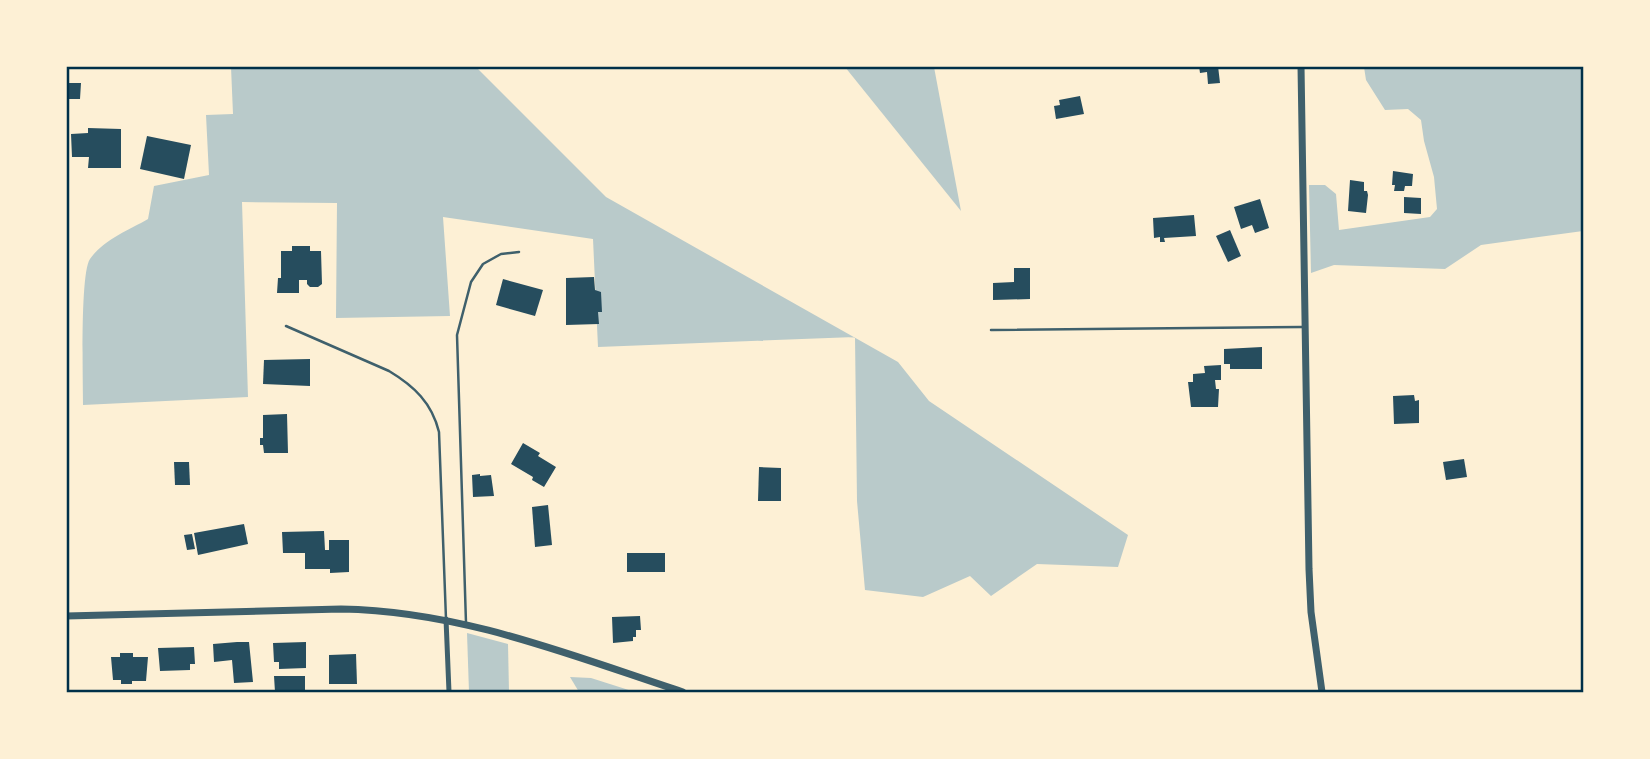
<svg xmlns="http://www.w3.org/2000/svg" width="1650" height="759" font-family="Ubuntu,sans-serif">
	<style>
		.green { fill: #b9caca }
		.building { fill: #264d5e }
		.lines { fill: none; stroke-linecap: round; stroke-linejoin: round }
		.service { stroke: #3f606c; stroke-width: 2.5 }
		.minor { stroke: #3f606c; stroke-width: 5 }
		.tertiary { stroke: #3f606c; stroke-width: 7 }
		.neatline { fill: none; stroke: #003049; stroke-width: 2.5 }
	</style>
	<rect width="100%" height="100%" fill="#fdf0d5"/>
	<g class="green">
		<path d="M231,67H476L606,197L898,362L929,401L1128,535L1118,567L1037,564L991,596L970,576L923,597L865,590L857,501L855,337L598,347L593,239L443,217L450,316L336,318L337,203L242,202L248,397L83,405C83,381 80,273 90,259C103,240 129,230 148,219L154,186L209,175L206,115L233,114Z"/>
		<path d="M845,67H934L961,211Z"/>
		<path d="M1364,67H1583V231L1481,245L1445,269L1334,265L1311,273L1309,185H1325L1336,194L1339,230L1430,217L1437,209L1434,177L1424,141L1421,120L1408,109L1385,110L1366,80Z"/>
		<path d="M467,633L508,644L509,692H469Z"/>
		<path d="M570,677L591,678L635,692H579Z"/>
	</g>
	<g class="building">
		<path d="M1199,66H1218L1220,83L1208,84L1207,72L1200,73Z"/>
		<path d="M66,83H81L80,99H66Z"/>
		<path d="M1080,96L1084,114L1056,119L1054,106L1060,105L1059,100Z"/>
		<path d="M88,128L121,129V168H88L89,157H72L71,134L88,133Z"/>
		<path d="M147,136L191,145L184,179L140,169Z"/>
		<path d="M1393,171L1413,174L1412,186H1405L1404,191H1394L1395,185H1392Z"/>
		<path d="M1350,180L1364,182V191H1367L1368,195L1366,213L1348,211Z"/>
		<path d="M1404,197L1421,198V214L1404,213Z"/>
		<path d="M1260,199L1269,228L1255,233L1252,225L1241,229L1234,207Z"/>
		<path d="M1194,215L1196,236L1164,238L1165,242H1160V237L1154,238L1153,218Z"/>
		<path d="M1230,230L1241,256L1228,262L1216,236Z"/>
		<path d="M292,246H310V251H321L322,284L318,287H310L307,284V280H299V293H277L278,278H281V251H292Z"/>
		<path d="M1014,268H1030V299L993,300V283L1014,282Z"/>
		<path d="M594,277L595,290L601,292L602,312H598L599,324L566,325V278Z"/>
		<path d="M503,279L543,290L535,316L496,305Z"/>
		<path d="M1262,347V369H1230V364H1224V349Z"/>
		<path d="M310,359V386L263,384L264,360Z"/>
		<path d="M1221,365V380H1215L1216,389H1219L1218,407H1191L1188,382H1193V374L1205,373L1204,366Z"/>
		<path d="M1414,395L1415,401L1419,400V423L1394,424L1393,396Z"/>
		<path d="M287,414L288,453H264L263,445H260V438H263V415Z"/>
		<path d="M523,443L540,453L538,456L556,467L544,487L532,480L533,477L511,464Z"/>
		<path d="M1464,459L1467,477L1446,480L1443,462Z"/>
		<path d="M174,462H189L190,485H175Z"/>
		<path d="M759,467L781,468V501H758Z"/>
		<path d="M480,474V476L491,475L494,496L473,497L472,475Z"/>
		<path d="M548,505L552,545L535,547L532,507Z"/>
		<path d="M244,524L248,544L198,555L194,533Z"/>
		<path d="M324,531L325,550H329V540H349V572L330,573V569H305V553H283L282,532Z"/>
		<path d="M192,534L195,549L187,550L184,535Z"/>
		<rect x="627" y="553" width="38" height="19"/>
		<path d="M640,616L641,630H636V637H633V641L613,643L612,617Z"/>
		<path d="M237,642H249L253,682L234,683L232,660L214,662L213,644Z"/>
		<path d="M306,642V668L279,669V662H274L273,643Z"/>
		<path d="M194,647L195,664H190V670L160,671L158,648Z"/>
		<path d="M120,653H133V657H148L146,681H132V684H121V680H113L111,657H120Z"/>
		<path d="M356,654L357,684H329V655Z"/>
		<path d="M274,676H305V692H275Z"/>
	</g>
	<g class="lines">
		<g class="service">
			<path d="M286,326L389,371C414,386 432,403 439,432L446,619"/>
			<path d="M991,330L1302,327"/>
			<path d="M466,623L457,335L471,282L483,264L501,254L519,252"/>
		</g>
		<path class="minor" d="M446,619L449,692"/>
		<g class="tertiary">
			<path d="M1301,66L1309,569L1311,612L1322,692"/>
			<path d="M66,616L341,609C462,611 570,655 683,692"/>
		</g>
	</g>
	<rect width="1650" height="759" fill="none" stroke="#fdf0d5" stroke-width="136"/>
	<rect x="68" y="68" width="1514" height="623" class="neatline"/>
</svg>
